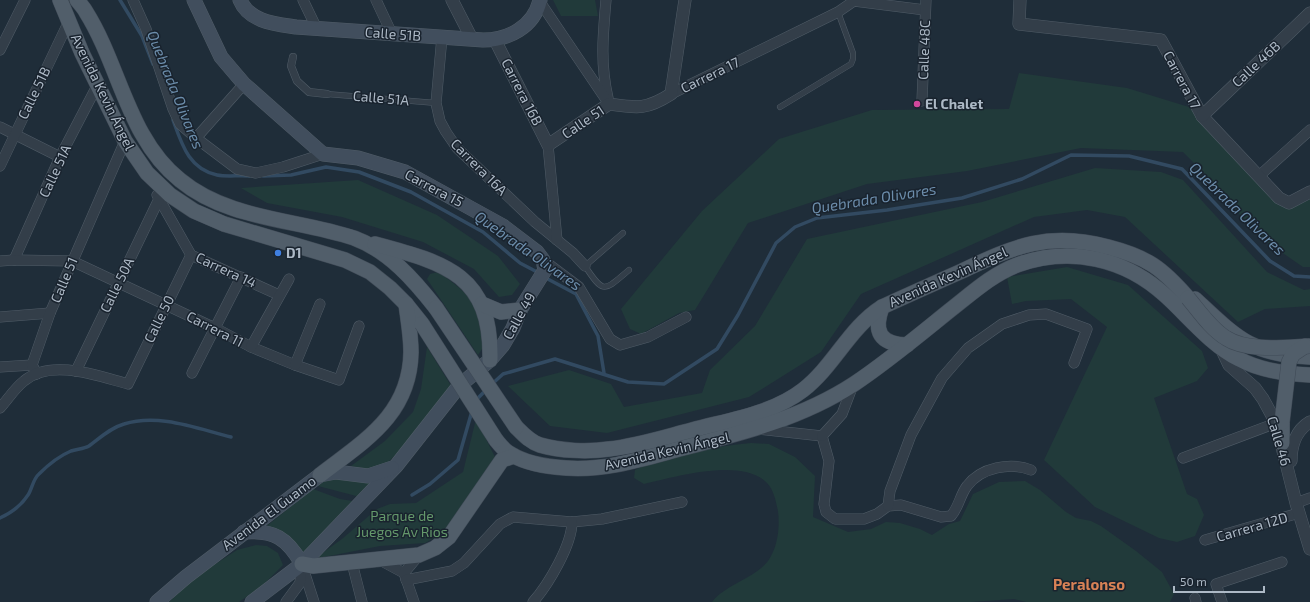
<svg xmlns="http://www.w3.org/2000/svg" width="1310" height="602" font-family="'Exo 2',sans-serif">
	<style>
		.green { fill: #213a3a }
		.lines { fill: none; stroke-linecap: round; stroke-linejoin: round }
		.stream { stroke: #324a61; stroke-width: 3.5 }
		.service-casing { stroke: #505c67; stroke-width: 6 }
		.pedestrian-casing { stroke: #505c67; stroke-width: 8 }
		.minor-casing { stroke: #505c67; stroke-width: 11 }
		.tertiary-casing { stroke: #505c67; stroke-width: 13 }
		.secondary-casing { stroke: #505c67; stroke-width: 15 }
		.primary-casing { stroke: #3f4a56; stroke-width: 16 }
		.service { stroke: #333e49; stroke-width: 5 }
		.pedestrian { stroke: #333e49; stroke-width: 7 }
		.minor { stroke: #333e49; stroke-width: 10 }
		.tertiary { stroke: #333e49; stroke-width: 12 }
		.secondary { stroke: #414e5d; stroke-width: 14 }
		.primary { stroke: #515e6a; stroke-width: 15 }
		.primary-bridge-casing { stroke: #3f4a56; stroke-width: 16; stroke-linecap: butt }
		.primary-bridge { stroke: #515e6a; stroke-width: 15 }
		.hotel-dot { fill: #d1479c; stroke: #19232e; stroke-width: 1.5 }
		.shop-dot { fill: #3f7fe0; stroke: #19232e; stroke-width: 1.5 }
		.labels { text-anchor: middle; stroke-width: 3; stroke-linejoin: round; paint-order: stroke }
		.street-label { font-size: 14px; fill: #adb9c6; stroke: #19232e }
		.poi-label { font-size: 14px; font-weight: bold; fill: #adb9c6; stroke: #19232e; text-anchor: start }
		.park-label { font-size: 14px; fill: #64986b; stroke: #19232e }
		.water-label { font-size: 15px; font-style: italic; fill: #6c8dab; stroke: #19232e }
		.neighbourhood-label { font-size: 15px; font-weight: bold; fill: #d88256; stroke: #19232e }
	</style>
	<rect width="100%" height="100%" fill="#1f2d39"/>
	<g class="green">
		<path d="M553,0H595L598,16H561Z"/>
		<path d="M1019,73L1127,88L1189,107L1280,200L1310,196V267H1303L1258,236L1206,175L1183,152L1081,148L967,171L867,184L748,223L695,310L679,313L641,334L630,329L621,309L702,211L779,139L872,110L1009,109Z"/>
		<path d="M1095,168L1161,172L1183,180L1267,272L1304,290L1310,289V306L1265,309L1238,322L1125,217L1087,210L1034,217L861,294L821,352L749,397L607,433L550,426L508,386L569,370L611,384L624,407L702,393L710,370L755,326L807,239L982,202Z"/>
		<path d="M358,180L437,215L498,256L520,284L512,295L499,297L474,269L423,242L342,217L267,203L241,188Z"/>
		<path d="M1067,267L1128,285L1202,351L1208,368L1197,381L1154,398L1187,494L1197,499L1204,515L1195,536L1177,542L1159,538L1095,507L1044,460L1107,327L1071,299L1026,301L1012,304L1007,277Z"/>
		<path d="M438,272C474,297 477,303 484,346L478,355L427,279L430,274Z"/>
		<path d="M427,347L453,389L408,443L385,465L371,470L351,466L385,441L413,412L421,389Z"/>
		<path d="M476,419L497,461L454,527L425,543L380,546L314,559L342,539L377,509L390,504L416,503L463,472Z"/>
		<path d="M751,443L769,444L795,457L815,476L813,517L848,532L871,529L886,522L900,523L920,529L932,535L949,524L960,521L973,494L999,482L1025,481L1040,490L1066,512L1076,518L1091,521L1101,526L1136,551L1162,572L1174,594L1170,602H1026L1014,599L971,602H712C726,584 754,579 768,561C778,547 780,527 778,511C776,502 774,490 767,483C742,457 675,477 644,484L634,478L635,470C666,453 715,447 751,443Z"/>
		<path d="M335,476L375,482L360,497L318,486L326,479Z"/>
		<path d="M313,489L340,499L359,502L303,555L263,529Z"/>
		<path d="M256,545L267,546L278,553L283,565L262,586L239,602H169L194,578L237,550Z"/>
	</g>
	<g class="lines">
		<g class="stream">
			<path d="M120,0L142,36L153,64"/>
			<path d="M173,120C182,145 189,169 217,175C227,177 239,175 249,176"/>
			<path d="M263,176L291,175L326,167L359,172L411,192L483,232L520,263L539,273"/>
			<path d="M544,277L576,294L598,336L604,373"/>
			<path d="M492,384L503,374L555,359L628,382L664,384L717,349L738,315L776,243L795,227L817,218L887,210L962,198L1022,179L1071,155L1129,156L1182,169L1270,261L1294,276L1310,277"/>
			<path d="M475,401L486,390"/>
			<path d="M412,495L430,484L458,460L472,411"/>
			<path d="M0,518C11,513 21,506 28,495C32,489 33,479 39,474C48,465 59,456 71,451C77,449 84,449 89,446C100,438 110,428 124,424C159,413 198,429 231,437"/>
		</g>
		<g class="service-casing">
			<g id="service">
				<path d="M327,94L436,103"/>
				<path d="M780,107L851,64L853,59V53L838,12"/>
				<path d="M623,233L585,266C604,295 604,291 629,270"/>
			</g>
		</g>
		<g class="pedestrian-casing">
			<path id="pedestrian" d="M293,57L291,66L297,81L309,92L327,94"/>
		</g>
		<g class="minor-casing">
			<g id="minor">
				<path d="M133,0L146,29L173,109L180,124L196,138L237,169L256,173L283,167L323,154"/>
				<path d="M303,0L317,29"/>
				<path d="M376,0L392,34"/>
				<path d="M606,0C603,35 600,63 608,98"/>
				<path d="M540,2L609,104"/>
				<path d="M442,37L436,103L440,121L446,132L457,148L535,222L573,253L585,266"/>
				<path d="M0,50L25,0"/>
				<path d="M671,94L838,12L854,1L925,10"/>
				<path d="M922,101L926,0"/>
				<path d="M0,127L60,157"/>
				<path d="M196,138L244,84"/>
				<path d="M548,145L557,240"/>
				<path d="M0,166L69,21"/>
				<path d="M1259,176L1310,130"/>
				<path d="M157,195L191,255L279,295"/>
				<path d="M14,260L60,157L98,84"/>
				<path d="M543,260L579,287L610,339L620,345L648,337L686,317"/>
				<path d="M0,261L14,260L72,261L215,328L251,347L295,365L339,380L359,326"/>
				<path d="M0,317L50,313"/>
				<path d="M251,347L289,279"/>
				<path d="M295,365L320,304"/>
				<path d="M0,367L32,365"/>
				<path d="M76,371L159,199"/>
				<path d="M192,373L241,277"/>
				<path d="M37,374L32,365L50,313L125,141"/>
				<path d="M0,408C8,399 15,388 24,381C51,358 98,376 128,384L191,255"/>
				<path d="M758,429L822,436"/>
				<path d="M822,436L829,461L824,504L826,512L835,519H864L877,514L888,506L901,505L941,517L951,516C959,507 960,495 967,486C981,467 1011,462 1031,470"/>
				<path d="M822,436L842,414L853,385"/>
				<path d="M1183,458L1276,423"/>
				<path d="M1296,503L1310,498"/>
				<path d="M888,506L890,491L911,435L942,378L968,348L1002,324L1029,315L1046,314L1087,329L1074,363"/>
				<path d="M1205,540L1299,513"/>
				<path d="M378,559L404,573L414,602"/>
				<path d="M352,563L362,602"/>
				<path d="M303,568L314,602"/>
				<path d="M404,573L419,555"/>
				<path d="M406,580L452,571L464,563L500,524L513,517L572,522L602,519L682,502"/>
				<path d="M1195,598L1196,602"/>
				<path d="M286,602L300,583L302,564"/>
				<path d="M533,602C548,585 572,545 572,522"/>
				<path d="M1222,602L1216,584L1282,562"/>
			</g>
		</g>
		<g class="tertiary-casing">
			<g id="tertiary">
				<path d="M452,0L472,39"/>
				<path d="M1020,0L1019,24L1161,40L1202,116L1279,198L1289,203L1310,192"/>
				<path d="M495,40L548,145L609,104C637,108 646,110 671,94L685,0"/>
				<path d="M1202,116L1310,13"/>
				<path d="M1220,346L1229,365L1255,388L1263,399L1276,423L1296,503L1310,549"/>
				<path d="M1291,461C1291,446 1296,430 1310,422"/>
			</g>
		</g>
		<g class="secondary-casing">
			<g id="secondary">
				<path d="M194,0L221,57L244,84L323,154L358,158L405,172L503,226L537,252L543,260L545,270L520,310L513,328L503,345L490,360L459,386L396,466L302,564L252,602"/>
				<path d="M240,0C249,22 276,24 296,27L483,40C508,40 534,27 540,0"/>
				<path d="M244,532C274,530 287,538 302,564"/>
				<path d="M157,602L186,577L320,475L336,472L368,476L392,468"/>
			</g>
		</g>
		<g class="primary-casing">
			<g id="primary">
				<path d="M60,0L82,53L125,141L147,173L170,195L194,211L224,224L345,260L370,272L390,288L406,304L422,324"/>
				<path d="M77,0C80,4 84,8 86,12C120,66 128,139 180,180C228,220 297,219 354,238C389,251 414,280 436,308"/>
				<path d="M375,244C446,263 492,275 490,360"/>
				<path d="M1195,299C1236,337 1251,355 1310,357"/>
				<path d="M482,304L501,312L520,310"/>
				<path d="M882,307C873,332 880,344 907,345"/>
				<path d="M516,427C523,434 530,442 540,445C560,451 588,452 609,449C637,446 665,437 692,430C729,420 772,414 803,390C834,366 849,328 882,307C908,295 935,283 962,271C1015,246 1049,231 1108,247C1147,257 1162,268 1188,298"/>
				<path d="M496,440C500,445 504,450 509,453C524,463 548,467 566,468C606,471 645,458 683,448C742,433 802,418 854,384C887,362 918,336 949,311C971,294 991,275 1017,265C1070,246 1125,258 1166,296C1188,316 1212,346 1239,359C1261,371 1286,374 1310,375"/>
				<path d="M1282,443V422"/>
				<path d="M320,475C364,441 410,415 411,352C411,336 408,320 406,304"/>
				<path d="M302,564L313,566L419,555L435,548L449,537L502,460L514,456"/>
			</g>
		</g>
		<use href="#service" class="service"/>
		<use href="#pedestrian" class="pedestrian"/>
		<use href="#minor" class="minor"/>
		<use href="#tertiary" class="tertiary"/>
		<use href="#secondary" class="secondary"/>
		<use href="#primary" class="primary"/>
		<g class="primary-bridge-casing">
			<g id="primary-bridge">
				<path d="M1188,298C1199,311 1211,329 1226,338C1247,352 1286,347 1310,346"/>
				<path d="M436,308L516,427"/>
				<path d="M422,324L496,440"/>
				<path d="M1282,422L1289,362L1293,354L1305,346"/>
			</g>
		</g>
		<use href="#primary-bridge" class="primary-bridge"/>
	</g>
	<circle class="hotel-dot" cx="917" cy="104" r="4"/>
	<circle class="shop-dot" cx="278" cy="253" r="4"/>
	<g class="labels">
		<g class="street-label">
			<text transform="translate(393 34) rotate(4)" y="5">Calle 51B</text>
			<text transform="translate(924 50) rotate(-88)" y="5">Calle 48C</text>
			<text transform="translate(1256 64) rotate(-43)" y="5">Calle 46B</text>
			<text transform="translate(710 75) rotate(-26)" y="5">Carrera 17</text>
			<text transform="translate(1182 80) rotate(62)" y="5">Carrera 17</text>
			<text transform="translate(103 92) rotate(64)" y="5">Avenida Kevin Ángel</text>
			<text transform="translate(522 92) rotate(63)" y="5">Carrera 16B</text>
			<text transform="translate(34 93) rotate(-64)" y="5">Calle 51B</text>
			<text transform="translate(381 98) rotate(5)" y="5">Calle 51A</text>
			<text transform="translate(583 122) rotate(-34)" y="5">Calle 51</text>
			<text transform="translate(479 167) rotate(45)" y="5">Carrera 16A</text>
			<text transform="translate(55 171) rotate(-65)" y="5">Calle 51A</text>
			<text transform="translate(434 188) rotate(28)" y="5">Carrera 15</text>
			<text transform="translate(226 270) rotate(25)" y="5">Carrera 14</text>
			<text transform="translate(948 277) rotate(-24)" y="5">Avenida Kevin Ángel</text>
			<text transform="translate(64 280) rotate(-67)" y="5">Calle 51</text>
			<text transform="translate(117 285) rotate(-64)" y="5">Calle 50A</text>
			<text transform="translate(519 316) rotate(-61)" y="5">Calle 49</text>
			<text transform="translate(159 319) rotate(-64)" y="5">Calle 50</text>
			<text transform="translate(215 329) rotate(27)" y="5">Carrera 11</text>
			<text transform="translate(1279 441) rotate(73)" y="5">Calle 46</text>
			<text transform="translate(667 451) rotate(-13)" y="5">Avenida Kevin Ángel</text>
			<text transform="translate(269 513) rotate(-37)" y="5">Avenida El Guamo</text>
			<text transform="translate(1252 527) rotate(-16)" y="5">Carrera 12D</text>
		</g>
		<g class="poi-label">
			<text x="925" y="109">El Chalet</text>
			<text x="286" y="258">D1</text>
		</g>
		<g class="park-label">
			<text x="402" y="521">Parque de<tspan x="402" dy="16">Juegos Av Rios</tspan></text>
		</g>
		<g class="water-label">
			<text transform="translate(175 90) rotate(68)" y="5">Quebrada Olivares</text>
			<text transform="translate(874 199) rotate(-9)" y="5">Quebrada Olivares</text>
			<text transform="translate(1237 209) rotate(44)" y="5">Quebrada Olivares</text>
			<text transform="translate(528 251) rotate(35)" y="5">Quebrada Olivares</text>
		</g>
		<g class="neighbourhood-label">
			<text x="1089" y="590">Peralonso</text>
		</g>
	</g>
	<path d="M1174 586v6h90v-6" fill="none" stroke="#adb9c6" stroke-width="2"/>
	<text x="1180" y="586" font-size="12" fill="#adb9c6" stroke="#19232e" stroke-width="3" paint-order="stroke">50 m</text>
</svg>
